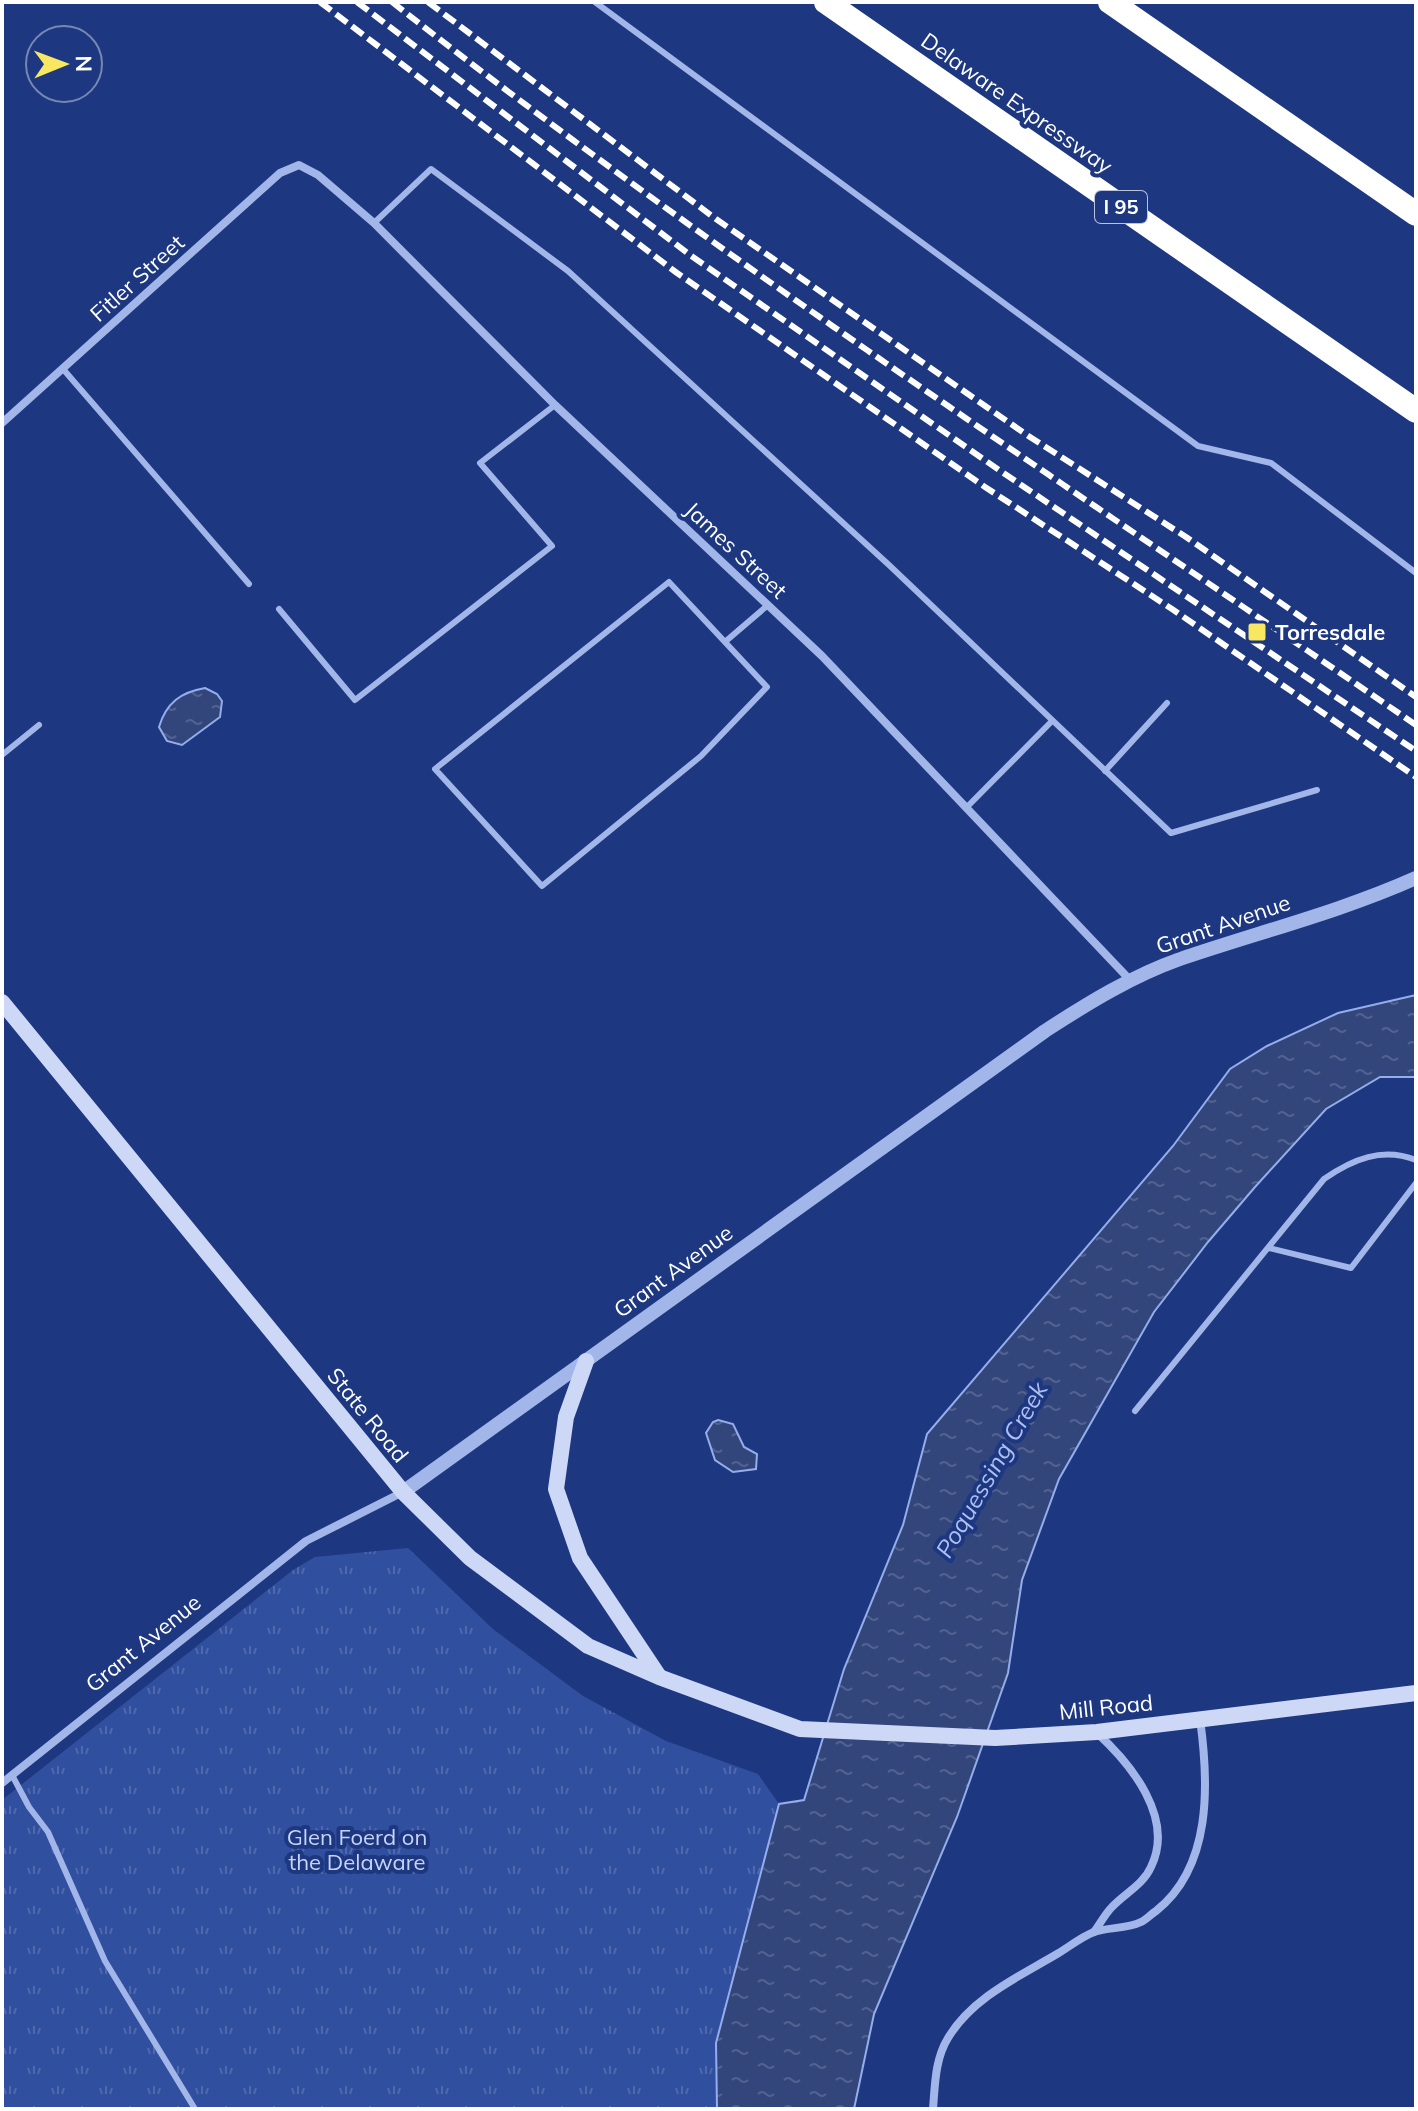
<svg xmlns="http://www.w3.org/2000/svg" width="1418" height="2111" font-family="Mulish,sans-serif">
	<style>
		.grass { fill: url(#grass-tufts) }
		.water { fill: url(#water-ripples); stroke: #95aeeb; stroke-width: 2 }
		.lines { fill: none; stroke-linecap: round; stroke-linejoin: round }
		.service { stroke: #a2b6e9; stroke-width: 6 }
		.minor { stroke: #a2b6e9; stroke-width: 8 }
		.tertiary { stroke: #a2b6e9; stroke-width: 14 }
		.secondary { stroke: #cdd8f7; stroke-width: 16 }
		.motorway { stroke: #fff; stroke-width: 24 }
		.rail { stroke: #fff; stroke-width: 6; stroke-dasharray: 14 6; stroke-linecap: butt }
		.poi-dot { fill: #f8e760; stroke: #1d3780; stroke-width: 3 }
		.labels { text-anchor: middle; stroke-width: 8; stroke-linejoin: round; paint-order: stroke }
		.shield { fill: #1d3780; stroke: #bbc3d9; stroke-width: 2 }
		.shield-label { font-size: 20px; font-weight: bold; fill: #fff }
		.street-label { font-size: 22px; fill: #fff; stroke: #1d3780 }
		.poi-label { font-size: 22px; font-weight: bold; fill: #fff; stroke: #1d3780; text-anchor: start }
		.park-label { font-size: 22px; fill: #c6d4f7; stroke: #1d3780 }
		.water-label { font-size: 24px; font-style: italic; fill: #adc0f1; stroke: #1d3780 }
	</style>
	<defs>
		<pattern id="grass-tufts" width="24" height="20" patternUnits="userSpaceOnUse" patternTransform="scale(2)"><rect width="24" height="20" fill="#314f9f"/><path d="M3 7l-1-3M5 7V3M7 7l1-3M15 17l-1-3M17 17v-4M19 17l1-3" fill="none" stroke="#5069ad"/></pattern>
		<pattern id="water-ripples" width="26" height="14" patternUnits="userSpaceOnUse" patternTransform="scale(2)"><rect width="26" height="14" fill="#33467c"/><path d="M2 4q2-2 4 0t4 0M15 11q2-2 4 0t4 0" fill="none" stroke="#526290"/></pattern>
	</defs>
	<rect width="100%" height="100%" fill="#1d3780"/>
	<path class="grass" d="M408,1548L493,1629L583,1696L666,1741L758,1774L779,1804L716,2042L717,2109H2V1800L293,1570L315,1557Z"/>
	<g class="water">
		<path d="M205,688L217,694L222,701L220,717L182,745L167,741L159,727C166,703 181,692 205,688Z"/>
		<path d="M1416,995V1077H1380L1326,1109L1255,1187L1208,1242L1154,1312L1059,1479L1022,1580L1008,1673L957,1817L874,2014L854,2109H717L716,2043L779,1804L804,1800L844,1669L903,1525L927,1434L1173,1146L1230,1069L1267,1046L1338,1013Z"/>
		<path d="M718,1420L733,1424L744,1447L757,1454L756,1469L733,1472L715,1460L706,1433L713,1422Z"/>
	</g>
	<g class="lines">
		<g class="service">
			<path d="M595,2L1198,446L1271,463L1416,573"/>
			<path d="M374,223L431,169L568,271L889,565L1171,833L1317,790"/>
			<path d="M63,369L249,584"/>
			<path d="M669,582L767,687L701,756L542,886L435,769Z"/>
			<path d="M279,609L355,700L552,546L480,463L555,405"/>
			<path d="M726,641L768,605"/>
			<path d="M2,755L39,725"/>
			<path d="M1105,771L1167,703"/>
			<path d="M966,808L1052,721"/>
			<path d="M1269,1248L1351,1268L1416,1183"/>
			<path d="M1135,1411L1324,1179C1353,1159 1382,1147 1416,1160"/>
			<path d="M12,1775L29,1807L48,1832L105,1961L195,2109"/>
		</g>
		<g class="minor">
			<path d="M2,423L280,173L299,165L318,175L374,223L555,405L822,656L1131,981"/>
			<path d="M2,1783L306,1541L403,1492"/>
			<path d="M1094,1932C1100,1924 1105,1914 1112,1907C1125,1893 1143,1885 1151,1867C1175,1818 1131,1764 1097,1733"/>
			<path d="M933,2109C935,2085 935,2059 948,2038C972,1998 1018,1977 1057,1954C1069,1947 1081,1937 1094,1932C1109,1927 1127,1929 1141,1922C1146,1920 1151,1914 1156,1911C1212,1867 1209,1784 1200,1719"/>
		</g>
		<path class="tertiary" d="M403,1492L1045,1031C1088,1003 1132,976 1180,959C1259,932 1340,912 1416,878"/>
		<g class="secondary">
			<path d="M2,1002L403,1492L470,1558L588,1646L659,1677L800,1729L995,1738L1097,1732L1416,1693"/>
			<path d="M586,1361L566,1417L556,1489L580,1558L658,1675"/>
		</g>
		<g class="motorway">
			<path d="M826,2L1416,411"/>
			<path d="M1110,2L1416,214"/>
		</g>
		<g class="rail">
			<path d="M320,2L677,273L985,487L1172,609L1416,777"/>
			<path d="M357,2L690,255L999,470L1416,751"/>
			<path d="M392,2C721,261 1072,488 1416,725"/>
			<path d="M428,2L716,219L1027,435L1186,537L1416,697"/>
		</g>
	</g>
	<rect class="poi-dot" x="1247" y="622" width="20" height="20" rx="4"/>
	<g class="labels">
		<rect class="shield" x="1095" y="191" width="52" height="32" rx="6"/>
		<g class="shield-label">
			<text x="1121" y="214">I 95</text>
		</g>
		<g class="street-label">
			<text transform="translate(1017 103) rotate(35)" y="8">Delaware Expressway</text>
			<text transform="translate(137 278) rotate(-42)" y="8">Fitler Street</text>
			<text transform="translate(736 550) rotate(43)" y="8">James Street</text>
			<text transform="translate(1223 924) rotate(-19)" y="8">Grant Avenue</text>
			<text transform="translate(673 1271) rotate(-36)" y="8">Grant Avenue</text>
			<text transform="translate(368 1415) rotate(51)" y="8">State Road</text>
			<text transform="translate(143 1643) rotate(-39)" y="8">Grant Avenue</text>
			<text transform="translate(1106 1707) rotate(-6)" y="8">Mill Road</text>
		</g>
		<g class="poi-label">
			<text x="1275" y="640">Torresdale</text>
		</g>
		<g class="park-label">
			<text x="357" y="1845">Glen Foerd on<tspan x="357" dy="25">the Delaware</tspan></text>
		</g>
		<g class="water-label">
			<text transform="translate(992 1470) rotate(-60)" y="8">Poquessing Creek</text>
		</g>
	</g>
	<rect width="1418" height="2111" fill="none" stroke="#ffffff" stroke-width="8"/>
	<g transform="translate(64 64) rotate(89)"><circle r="38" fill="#1d3780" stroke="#7787b3" stroke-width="2"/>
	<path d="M0-6L14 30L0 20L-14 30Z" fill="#f8e760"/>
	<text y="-12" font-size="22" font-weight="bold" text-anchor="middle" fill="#ffffff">N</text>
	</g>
</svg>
